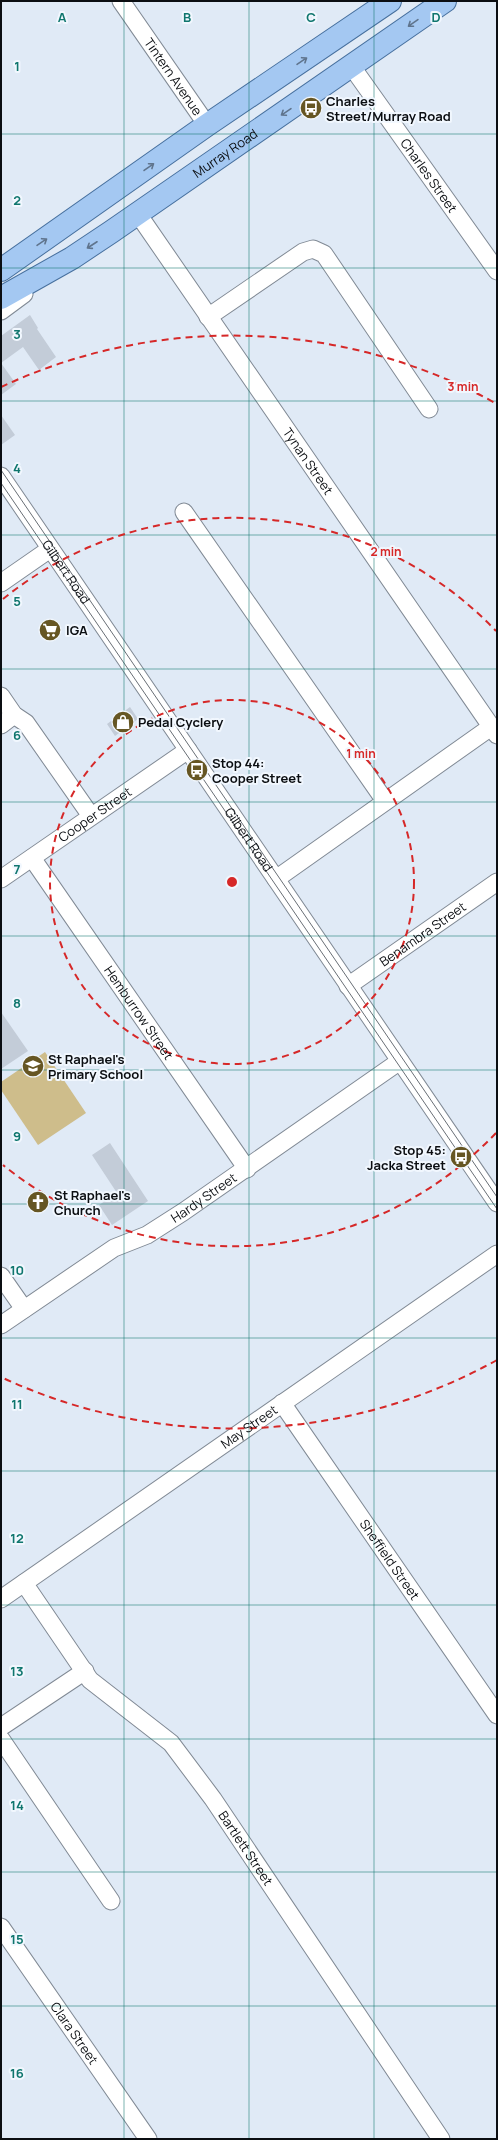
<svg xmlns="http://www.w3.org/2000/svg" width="498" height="2140" font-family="Manrope,sans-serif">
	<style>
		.green { fill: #cebd8b }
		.building { fill: #c3ccd8 }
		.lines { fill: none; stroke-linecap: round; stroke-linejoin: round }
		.minor-casing { stroke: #818a95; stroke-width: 19 }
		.major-casing { stroke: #47709e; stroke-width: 24 }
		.minor { stroke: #fff; stroke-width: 17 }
		.major { stroke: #a4c8f2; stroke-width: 22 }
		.tram { stroke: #696f76; stroke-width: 1 }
		.oneway { stroke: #5f748d }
		.grid { fill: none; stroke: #0f766e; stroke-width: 1; stroke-opacity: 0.55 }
		.ring { fill: none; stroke: #d62828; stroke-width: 2; stroke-dasharray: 7 5 }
		.labels { text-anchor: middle; stroke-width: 4; stroke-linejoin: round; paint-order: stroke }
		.street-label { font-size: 13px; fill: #0b0e12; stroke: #f1f7fe }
		.poi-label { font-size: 13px; font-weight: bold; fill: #0b0e12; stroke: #f1f7fe; text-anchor: start }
		.grid-label { font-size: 13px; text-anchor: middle; font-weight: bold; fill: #0f766e; stroke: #f1f7fe; stroke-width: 4; stroke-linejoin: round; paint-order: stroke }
		.centre { fill: #d62828; stroke: #f1f7fe; stroke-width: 2 }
		.ring-label { font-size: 12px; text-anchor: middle; font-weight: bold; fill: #d62828; stroke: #f1f7fe; stroke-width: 4; stroke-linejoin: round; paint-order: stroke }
	</style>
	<rect width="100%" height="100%" fill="#e0eaf6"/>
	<path class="green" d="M45,1052L86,1113L38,1145L1,1090V1082Z"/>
	<g class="building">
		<path d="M30,315L38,328L37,329L56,357L39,370L23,347L1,363V336Z"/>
		<path d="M1,363L16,384L1,395Z"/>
		<path d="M1,415L15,435L1,445Z"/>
		<path d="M130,707L138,719L115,736L107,724Z"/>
		<path d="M1,1012L28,1051L1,1069Z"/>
		<path d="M110,1143L148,1201L112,1225L99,1205L117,1193L92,1155Z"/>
	</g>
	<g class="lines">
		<g class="minor-casing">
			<g id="minor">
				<path id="s1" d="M121,1L207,125"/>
				<path id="s2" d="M352,67L497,271"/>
				<path id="s3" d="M138,214L497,735"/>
				<path d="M1,311L24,294"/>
				<path d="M208,317L303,252L313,249L324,254L429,409"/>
				<path id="s4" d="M1,476L497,1203"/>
				<path d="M184,512L385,801"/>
				<path d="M1,583L50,549"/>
				<path d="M1,696L14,715L26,723L91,816"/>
				<path d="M1,725L14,715"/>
				<path id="s5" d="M32,858L247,1169"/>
				<path id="s6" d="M1,879L188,750"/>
				<path d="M276,879L491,727"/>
				<path id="s7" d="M348,986L497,882"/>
				<path d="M1,1276L24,1309"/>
				<path id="s8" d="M1,1325L114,1248L147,1235L183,1212L400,1061"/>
				<path id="s9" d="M282,1403L497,1715"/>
				<path id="s10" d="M24,1583L90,1680L171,1743L213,1799L441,2139"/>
				<path id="s11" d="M1,1599L497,1254"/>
				<path d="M1,1727L85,1671"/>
				<path d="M1,1739L111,1901"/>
				<path id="s12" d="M1,1927L148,2139"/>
			</g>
		</g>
		<g class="major-casing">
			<g id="major">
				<path d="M1,270L207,125L390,1"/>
				<path id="s13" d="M1,298L72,258L111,232L445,1"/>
			</g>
		</g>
		<use href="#minor" class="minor"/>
		<use href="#major" class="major"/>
		<g class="tram">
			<path d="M1,470L497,1197"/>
			<path d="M1,483L497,1209"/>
		</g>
	</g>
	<defs><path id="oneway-shaft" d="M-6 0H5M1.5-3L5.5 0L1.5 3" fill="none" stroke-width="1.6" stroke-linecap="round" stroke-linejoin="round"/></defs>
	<g class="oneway">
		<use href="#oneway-shaft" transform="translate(413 23) rotate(145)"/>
		<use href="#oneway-shaft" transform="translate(302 61) rotate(-34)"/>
		<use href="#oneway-shaft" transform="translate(286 112) rotate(146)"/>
		<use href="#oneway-shaft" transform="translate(149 167) rotate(-35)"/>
		<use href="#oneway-shaft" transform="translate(42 242) rotate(-34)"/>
		<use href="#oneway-shaft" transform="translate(92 245) rotate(147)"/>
	</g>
	<path class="grid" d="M124,1V2139M249,1V2139M374,1V2139M1,134H497M1,268H497M1,401H497M1,535H497M1,669H497M1,802H497M1,936H497M1,1070H497M1,1204H497M1,1338H497M1,1471H497M1,1605H497M1,1739H497M1,1872H497M1,2006H497"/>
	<g class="ring">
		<circle cx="232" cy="882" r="182"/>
		<path d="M496 1133A364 364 0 0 1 3 1165M3 599A364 364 0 0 1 496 631"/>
		<path d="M497 1360A546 546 0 0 1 1 1377M1 387A546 546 0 0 1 497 404"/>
	</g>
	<defs>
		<g id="bus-disc" transform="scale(1.15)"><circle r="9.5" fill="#665623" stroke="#f1f7fe"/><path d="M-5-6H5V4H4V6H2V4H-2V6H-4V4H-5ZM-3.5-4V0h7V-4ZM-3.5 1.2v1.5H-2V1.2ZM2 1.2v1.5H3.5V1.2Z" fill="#fff"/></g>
		<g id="supermarket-disc" transform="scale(1.15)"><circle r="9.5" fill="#665623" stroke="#f1f7fe"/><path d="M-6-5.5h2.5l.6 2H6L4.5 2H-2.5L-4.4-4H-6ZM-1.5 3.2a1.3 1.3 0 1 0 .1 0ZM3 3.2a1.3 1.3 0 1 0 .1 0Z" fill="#fff"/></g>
		<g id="shop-disc" transform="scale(1.15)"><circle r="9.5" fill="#665623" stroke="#f1f7fe"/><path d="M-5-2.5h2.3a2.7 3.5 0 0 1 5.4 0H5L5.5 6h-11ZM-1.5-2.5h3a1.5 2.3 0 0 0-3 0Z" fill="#fff"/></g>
		<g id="school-disc" transform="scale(1.15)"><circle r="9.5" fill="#665623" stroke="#f1f7fe"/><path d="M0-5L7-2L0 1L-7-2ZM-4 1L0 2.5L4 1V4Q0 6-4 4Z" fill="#fff"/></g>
		<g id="church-disc" transform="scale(1.15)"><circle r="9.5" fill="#665623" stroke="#f1f7fe"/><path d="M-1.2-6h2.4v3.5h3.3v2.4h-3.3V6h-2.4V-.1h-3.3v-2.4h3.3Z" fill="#fff"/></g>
	</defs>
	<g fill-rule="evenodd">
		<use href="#bus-disc" x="311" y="108"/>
		<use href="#supermarket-disc" x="50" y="630"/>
		<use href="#shop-disc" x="123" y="722"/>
		<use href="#bus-disc" x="197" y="770"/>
		<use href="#school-disc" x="33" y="1066"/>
		<use href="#bus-disc" x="461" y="1157"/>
		<use href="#church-disc" x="38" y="1202"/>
	</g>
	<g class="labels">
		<g class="street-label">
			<text dy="5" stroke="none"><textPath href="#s1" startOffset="92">Tintern Avenue</textPath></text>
			<text dy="5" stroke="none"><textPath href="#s13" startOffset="267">Murray Road</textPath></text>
			<text dy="5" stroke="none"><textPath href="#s2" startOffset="133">Charles Street</textPath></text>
			<text dy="5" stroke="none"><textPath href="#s3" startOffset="300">Tynan Street</textPath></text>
			<text dy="5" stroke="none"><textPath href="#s4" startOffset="116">Gilbert Road</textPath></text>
			<text dy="5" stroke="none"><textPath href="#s6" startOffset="114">Cooper Street</textPath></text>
			<text dy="5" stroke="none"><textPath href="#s4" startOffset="440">Gilbert Road</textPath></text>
			<text dy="5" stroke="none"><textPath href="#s7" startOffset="91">Benambra Street</textPath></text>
			<text dy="5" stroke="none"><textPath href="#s5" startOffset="188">Hemburrow Street</textPath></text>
			<text dy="5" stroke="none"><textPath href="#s8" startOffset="240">Hardy Street</textPath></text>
			<text dy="5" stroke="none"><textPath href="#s11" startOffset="302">May Street</textPath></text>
			<text dy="5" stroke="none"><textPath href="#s9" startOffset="190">Sheffield Street</textPath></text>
			<text dy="5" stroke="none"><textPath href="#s10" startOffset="349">Bartlett Street</textPath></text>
			<text dy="5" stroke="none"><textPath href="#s12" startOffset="129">Clara Street</textPath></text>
		</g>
		<g class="poi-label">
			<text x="326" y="106">Charles<tspan x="326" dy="15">Street/Murray Road</tspan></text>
			<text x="66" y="635">IGA</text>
			<text x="138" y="727">Pedal Cyclery</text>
			<text x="212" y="768">Stop 44:<tspan x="212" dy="15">Cooper Street</tspan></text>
			<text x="48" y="1064">St Raphael's<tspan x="48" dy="15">Primary School</tspan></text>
			<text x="446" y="1155" text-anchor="end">Stop 45:<tspan x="446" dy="15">Jacka Street</tspan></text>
			<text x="54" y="1200">St Raphael's<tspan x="54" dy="15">Church</tspan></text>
		</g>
	</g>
	<g class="grid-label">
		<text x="62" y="22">A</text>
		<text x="187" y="22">B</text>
		<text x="311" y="22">C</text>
		<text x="436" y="22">D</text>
		<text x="17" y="71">1</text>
		<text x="17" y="205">2</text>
		<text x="17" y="339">3</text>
		<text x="17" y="473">4</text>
		<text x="17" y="606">5</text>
		<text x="17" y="740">6</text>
		<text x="17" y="874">7</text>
		<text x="17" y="1008">8</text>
		<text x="17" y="1141">9</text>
		<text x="17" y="1275">10</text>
		<text x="17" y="1409">11</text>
		<text x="17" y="1543">12</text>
		<text x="17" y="1676">13</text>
		<text x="17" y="1810">14</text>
		<text x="17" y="1944">15</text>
		<text x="17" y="2078">16</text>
	</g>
	<circle cx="232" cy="882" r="6" class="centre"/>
	<g class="ring-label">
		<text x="463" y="391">3 min</text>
		<text x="386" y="556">2 min</text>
		<text x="361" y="758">1 min</text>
	</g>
	<rect width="498" height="2140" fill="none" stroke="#0b0e12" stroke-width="4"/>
</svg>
